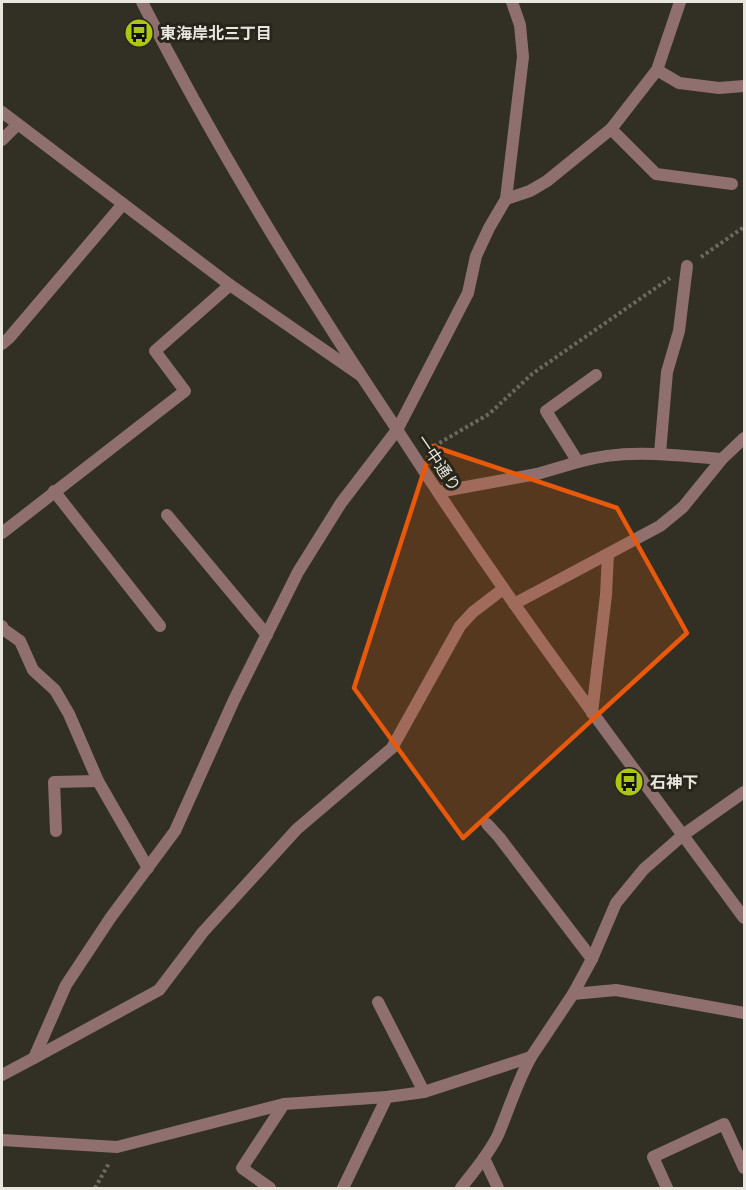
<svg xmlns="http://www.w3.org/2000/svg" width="746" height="1190" font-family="Rubik,'Noto Sans JP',sans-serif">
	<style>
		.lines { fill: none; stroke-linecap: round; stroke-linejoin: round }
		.path { stroke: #6c6a60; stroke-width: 4; stroke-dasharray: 3 3; stroke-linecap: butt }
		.service { stroke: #8f706e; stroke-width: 12 }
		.minor { stroke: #8f706e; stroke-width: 12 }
		.tertiary { stroke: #8f706e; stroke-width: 12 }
		.marked { fill: #e8590c; fill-opacity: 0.2; stroke: #e8590c; stroke-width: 4.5; stroke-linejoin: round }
		.labels { text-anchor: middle; stroke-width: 6; stroke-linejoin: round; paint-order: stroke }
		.poi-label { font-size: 16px; font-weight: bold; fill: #e8e6df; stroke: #28261b; text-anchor: start }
		.street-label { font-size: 16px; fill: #e8e6df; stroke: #28261b }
	</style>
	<rect width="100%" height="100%" fill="#323025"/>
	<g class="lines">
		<g class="path">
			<path d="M701,257L744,227"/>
			<path d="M429,449L489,414L532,374L670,278"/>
			<path d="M95,1188L109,1163"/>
		</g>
		<g class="service">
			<path d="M657,70L679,83L719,88L744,86"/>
			<path d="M611,129L656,174L732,184"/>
			<path d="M506,199L523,57L520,25L512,2"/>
			<path d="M660,453L667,372L679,331L687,266"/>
			<path d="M578,462C624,448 674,455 722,459"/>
			<path d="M54,491L160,626"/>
			<path d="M167,515L267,635"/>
			<path d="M514,604L660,526L683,507L722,459L744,438"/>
			<path d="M592,713L606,595L608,554"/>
			<path d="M56,831L54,782L98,781"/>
			<path d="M378,1002L424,1092"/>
			<path d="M34,1058L159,990L203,932L297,829L392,748L460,626L473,612L503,589"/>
			<path d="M2,1075L34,1058L66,985L111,917L175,831L234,700L298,572L341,503L397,430"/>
			<path d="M484,1158L498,1188"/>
			<path d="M270,1188L242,1168L284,1104"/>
			<path d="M343,1188L387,1097"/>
		</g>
		<g class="minor">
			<path d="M2,112L230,285L360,375"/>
			<path d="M2,140L17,125"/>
			<path d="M2,344L9,338L123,204"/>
			<path d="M397,430L468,293L476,256L489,228L506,199L530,191L547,181L611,129L657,70L680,2"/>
			<path d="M438,492L537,474L578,462L546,411L596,375"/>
			<path d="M2,533L185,391L155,351L230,285"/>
			<path d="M2,626L3,629L20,641L33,670L55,690L69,714L98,781L148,868"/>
			<path d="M487,824L499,837L592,959"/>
			<path d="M573,994L616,990L744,1013"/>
			<path d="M2,1140L117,1147L284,1104L387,1097L424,1092L531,1057L573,994L592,959L616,903L644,869L683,835L744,792"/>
			<path d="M461,1188C474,1171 489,1154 498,1135C509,1109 517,1082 531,1057"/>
			<path d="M667,1188L653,1157L724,1124L744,1168"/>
		</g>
		<path class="tertiary" d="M142,2C217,149 304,291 396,428C434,487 473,545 513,602C588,709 667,813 744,918"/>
	</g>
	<path class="marked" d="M432,446L617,508L687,633L463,838L354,688Z"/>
	<defs>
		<g id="bus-disc" transform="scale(1.5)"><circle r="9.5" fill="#acc611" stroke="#28261b"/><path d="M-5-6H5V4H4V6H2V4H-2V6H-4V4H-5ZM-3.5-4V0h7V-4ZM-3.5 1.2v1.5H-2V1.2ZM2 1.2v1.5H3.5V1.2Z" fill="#111"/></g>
	</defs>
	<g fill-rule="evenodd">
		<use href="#bus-disc" x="139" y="33"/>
		<use href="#bus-disc" x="629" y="782"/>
	</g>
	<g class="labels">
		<g class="poi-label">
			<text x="160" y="39">東海岸北三丁目</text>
			<text x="650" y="788">石神下</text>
		</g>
		<g class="street-label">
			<text transform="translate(439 463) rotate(56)" y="6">一中通り</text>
		</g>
	</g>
	<rect width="746" height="1190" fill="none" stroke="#e8e6df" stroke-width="6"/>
</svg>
